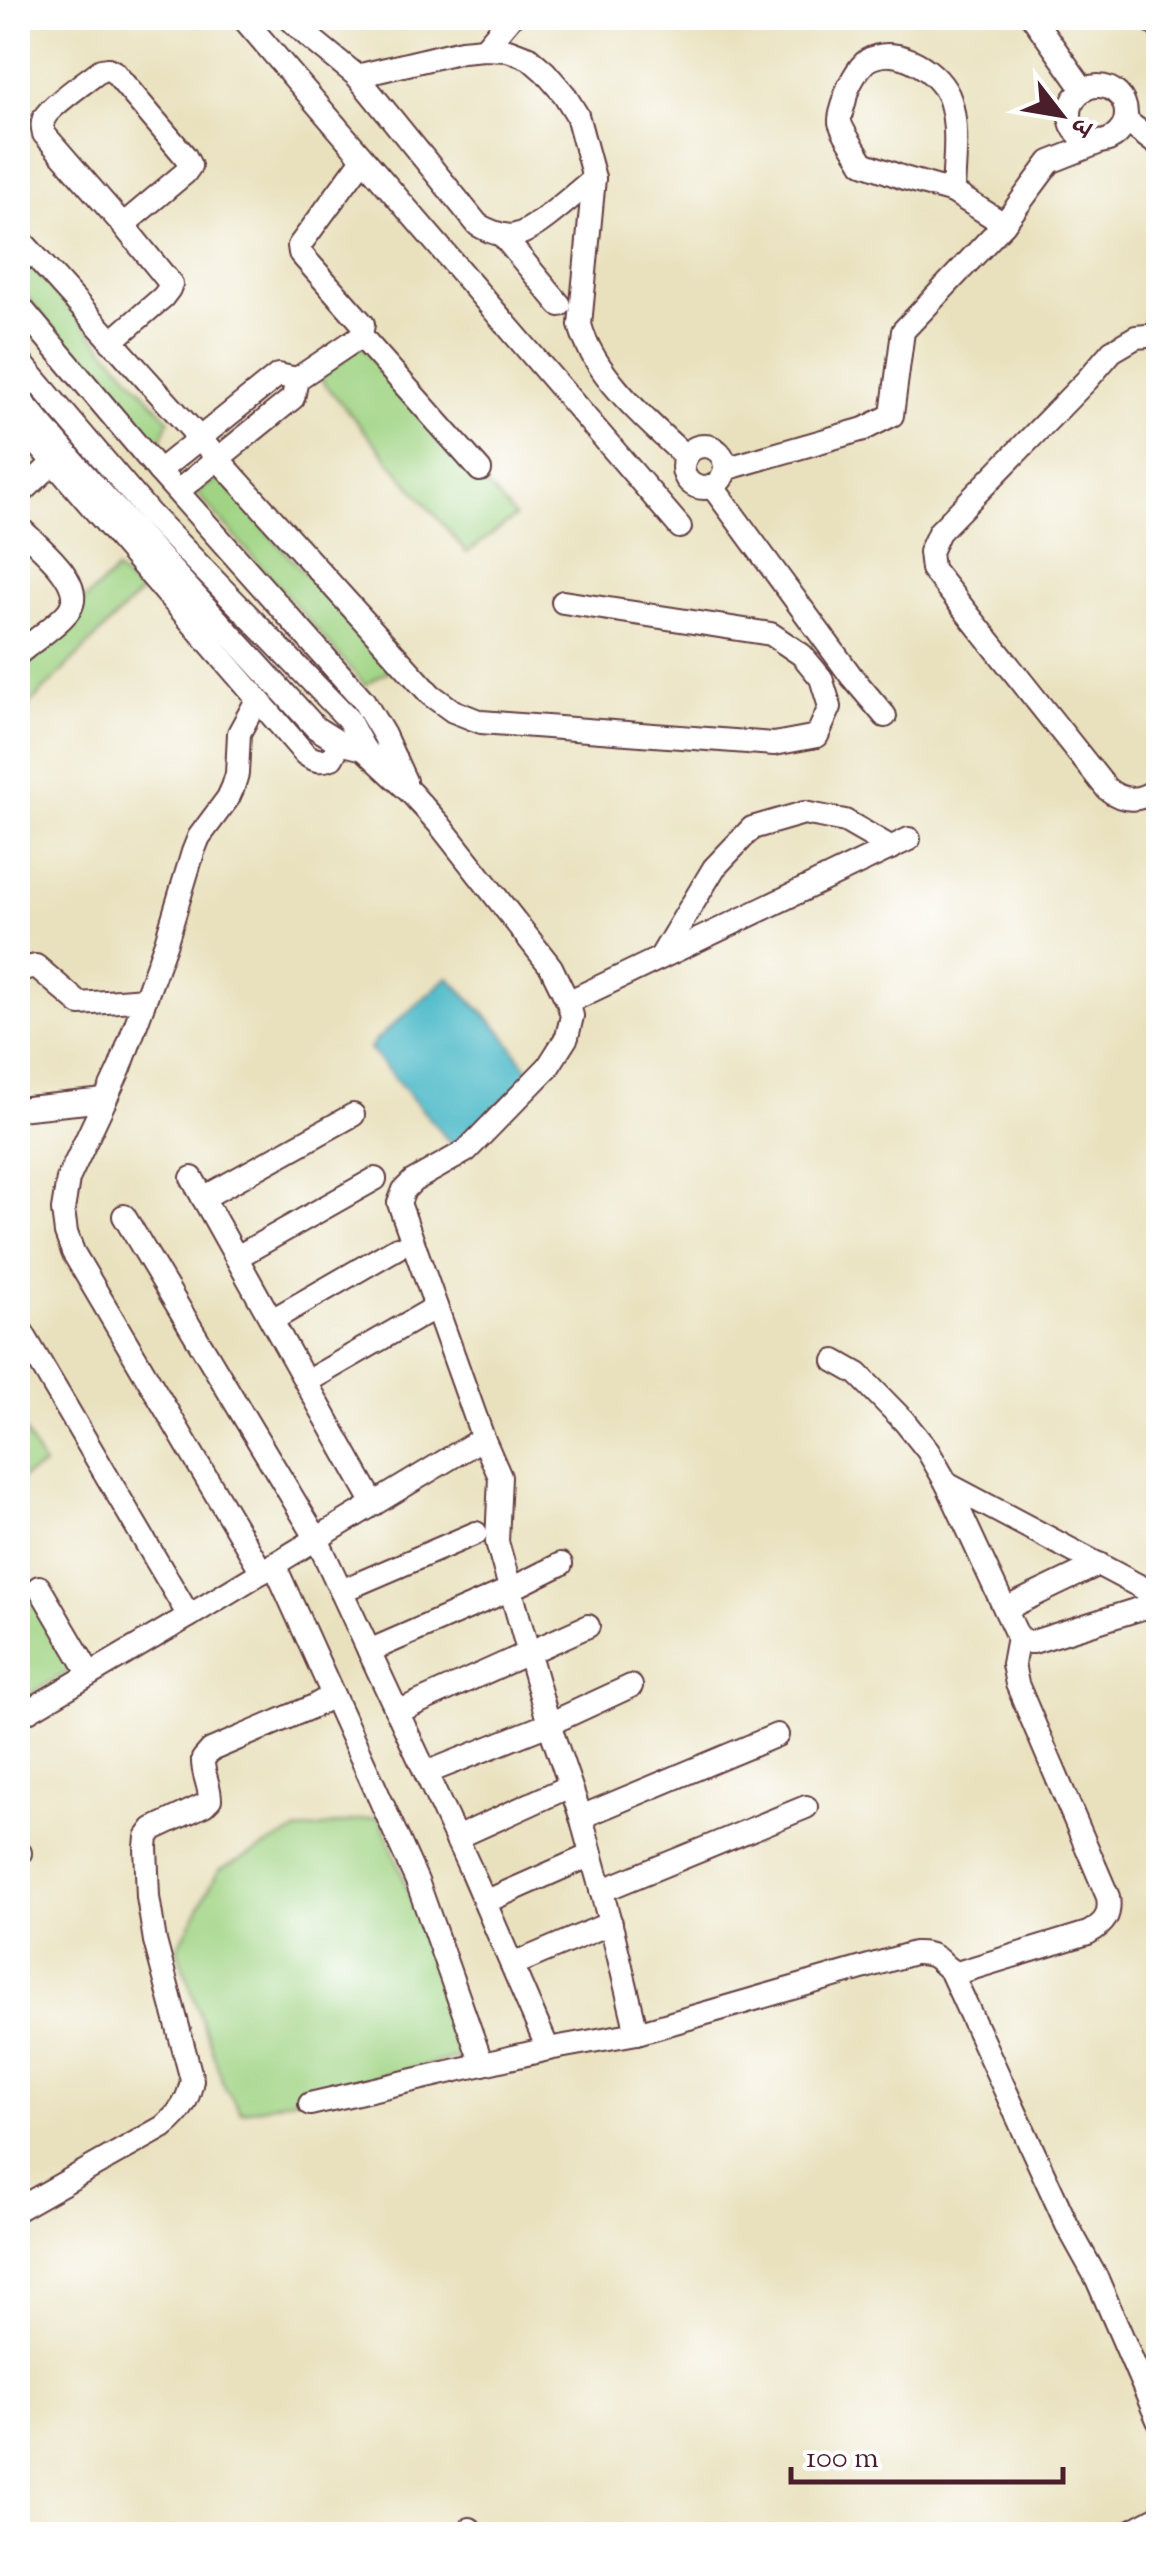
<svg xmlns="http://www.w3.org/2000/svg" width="1176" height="2552" font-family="'Sorts Mill Goudy','Noto Serif Devanagari',serif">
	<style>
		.green { fill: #a0d484; stroke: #757a58; stroke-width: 2.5 }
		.water { fill: #4fbbc9; stroke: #4c6d7a; stroke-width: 2.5 }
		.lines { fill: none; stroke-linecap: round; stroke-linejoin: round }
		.minor-casing { stroke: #623c41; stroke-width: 26 }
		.minor { stroke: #fff; stroke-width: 22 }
	</style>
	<rect width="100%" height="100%" fill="#fff"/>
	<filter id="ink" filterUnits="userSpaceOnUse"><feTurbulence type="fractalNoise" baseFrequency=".01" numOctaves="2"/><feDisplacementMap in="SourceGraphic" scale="20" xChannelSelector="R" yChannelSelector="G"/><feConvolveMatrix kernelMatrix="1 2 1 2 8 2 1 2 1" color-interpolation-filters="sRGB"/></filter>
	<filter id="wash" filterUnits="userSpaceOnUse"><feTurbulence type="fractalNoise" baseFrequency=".0048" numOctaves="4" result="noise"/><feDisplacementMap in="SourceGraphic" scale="40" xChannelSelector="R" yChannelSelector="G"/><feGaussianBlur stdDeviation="2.25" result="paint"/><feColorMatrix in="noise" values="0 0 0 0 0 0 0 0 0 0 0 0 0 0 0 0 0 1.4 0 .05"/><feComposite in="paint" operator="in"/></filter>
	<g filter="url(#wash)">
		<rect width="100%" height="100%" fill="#e9e1be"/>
		<g class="green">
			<path d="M18,251L169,420L158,448L18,287Z"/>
			<path d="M360,344L515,517L467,553L320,378Z"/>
			<path d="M220,478L390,670L365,685L196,492Z"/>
			<path d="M116,571L141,592L18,716V662Z"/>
			<path d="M18,1418L43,1466L18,1480Z"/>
			<path d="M18,1567L74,1668L18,1701Z"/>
			<path d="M380,1817L471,2054L241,2112L225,2088L177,1949L219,1870L295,1832Z"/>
		</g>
		<path class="water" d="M448,977L502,1032L531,1074L454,1147L370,1049L375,1041Z"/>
	</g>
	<g filter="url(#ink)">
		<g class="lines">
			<g class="minor-casing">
				<g id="minor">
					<path d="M243,18L680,527"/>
					<path d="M289,18L308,36L357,76L478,225C489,231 503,238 516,235C535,231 578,191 594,178"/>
					<path d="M1033,18L1084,90"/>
					<path d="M1149,18L1158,27"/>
					<path d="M484,49L510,18"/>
					<path d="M357,76L462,51L484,49L508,50L529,58L545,72L564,94L577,115L594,178L580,325C594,376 648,422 686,457"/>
					<circle cx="1098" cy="114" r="28"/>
					<path d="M1126,121L1158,145"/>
					<path d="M953,192C954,162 959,129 950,100C941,72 897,43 868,60C858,67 847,87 845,99C844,105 839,116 840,122C842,132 858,153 863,163L904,178L953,192L1004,224"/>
					<path d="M502,235L560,305"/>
					<path d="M18,237L431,695L453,711L481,722L774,744L817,736L830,707L821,678L802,655L771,634L563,602"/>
					<path d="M18,304L159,471L363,700L384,735L405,781"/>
					<path d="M1158,335L1136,337L1112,351L1087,380L939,532L930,552L932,569L1107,789C1125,803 1139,801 1158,789"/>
					<path d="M361,336L480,470"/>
					<path d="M111,342L163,297L169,289L171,284L123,225L44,134C43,127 41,125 44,118C51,105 88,80 101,70L108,69L114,72L185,156L190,166L185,173L123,225"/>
					<path d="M18,359L149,513L348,719L364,749L411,793L439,824L551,967L568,1002L572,1016L567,1037L548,1067L466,1151L413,1181L404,1190L399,1203L483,1438L500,1477L497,1542L549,1724L581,1817L613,1933L637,2033"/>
					<path d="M18,397L84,474L316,728L340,743L364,749"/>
					<path d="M18,421L305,754C315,761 320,762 332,758L340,743"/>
					<circle cx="704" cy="467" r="21"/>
					<path d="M725,469L864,429L892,415L903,331L1004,224L1050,162L1098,143"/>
					<path d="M159,471L278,375L297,379"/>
					<path d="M712,486L852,677L885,716"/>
					<path d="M178,491L293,398L297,379L361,336L363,324L300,253L299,246L363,159"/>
					<path d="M18,496L53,463"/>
					<path d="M18,526C35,544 84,580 71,607C66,619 29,644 18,654"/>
					<path d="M257,700L239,733L237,774L233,787L228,798L199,837L193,852L166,942L120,1068L68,1179L63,1210L66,1233L73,1252L262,1572"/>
					<path d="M660,958L714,868L752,828L804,813L845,821L892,848"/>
					<path d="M18,970L36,966L80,1004L145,999"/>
					<path d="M568,1002L909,839"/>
					<path d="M18,1109L105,1100"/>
					<path d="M192,1178L374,1504"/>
					<path d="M203,1198L353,1115"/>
					<path d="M124,1216L317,1539L470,1868L548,2049"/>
					<path d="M237,1257L375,1179"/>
					<path d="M272,1320L397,1248"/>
					<path d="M18,1325L189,1616"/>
					<path d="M835,1361L858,1374L904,1421L928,1451L947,1484L1018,1637L1026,1642H1033L1158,1603"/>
					<path d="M306,1382L436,1307"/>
					<path d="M947,1484L1158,1596"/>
					<path d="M274,1564L417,1881L482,2064"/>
					<path d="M39,1587L90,1674"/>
					<path d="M341,1591L476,1533"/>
					<path d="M1005,1609L1099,1564"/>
					<path d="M369,1651L511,1589L561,1564"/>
					<path d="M397,1712L588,1626"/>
					<path d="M18,1717L189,1616L483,1438"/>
					<path d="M426,1773L549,1724L631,1686"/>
					<path d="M581,1817L777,1735"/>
					<path d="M456,1838L570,1786"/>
					<path d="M18,1855L20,1853"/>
					<path d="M601,1891L806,1807"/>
					<path d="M485,1902L591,1855"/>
					<path d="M512,1965L611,1923"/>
					<path d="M951,1972L1067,2225L1097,2279L1158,2420"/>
					<path d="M310,2104L548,2049L637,2033L914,1953C943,1952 938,1967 957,1973L1088,1933C1104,1924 1111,1916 1108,1897L1017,1684L1013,1664L1018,1637"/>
					<path d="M18,2209L163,2127C180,2113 188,2102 192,2080L155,1941L148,1897L146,1847L147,1837L153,1829L204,1805L210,1799C210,1785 202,1773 203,1759L211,1750L314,1706L333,1695"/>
					<path d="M470,2529L472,2534"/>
					<path d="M1126,2534L1158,2517"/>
				</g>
			</g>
			<use href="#minor" class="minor"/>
		</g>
	</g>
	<rect width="1176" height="2552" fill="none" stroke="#fff" stroke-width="60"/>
	<g transform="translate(1061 115) rotate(121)" stroke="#ffffff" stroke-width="8" paint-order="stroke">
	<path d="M0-8L18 38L0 25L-18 38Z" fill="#4a1f2b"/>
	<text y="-15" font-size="28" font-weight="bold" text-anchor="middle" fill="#4a1f2b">उ</text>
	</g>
	<path d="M791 2467v15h272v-15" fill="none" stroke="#4a1f2b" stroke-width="5"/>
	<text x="806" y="2467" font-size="30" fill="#4a1f2b" stroke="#ffffff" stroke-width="8" paint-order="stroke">100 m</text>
</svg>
